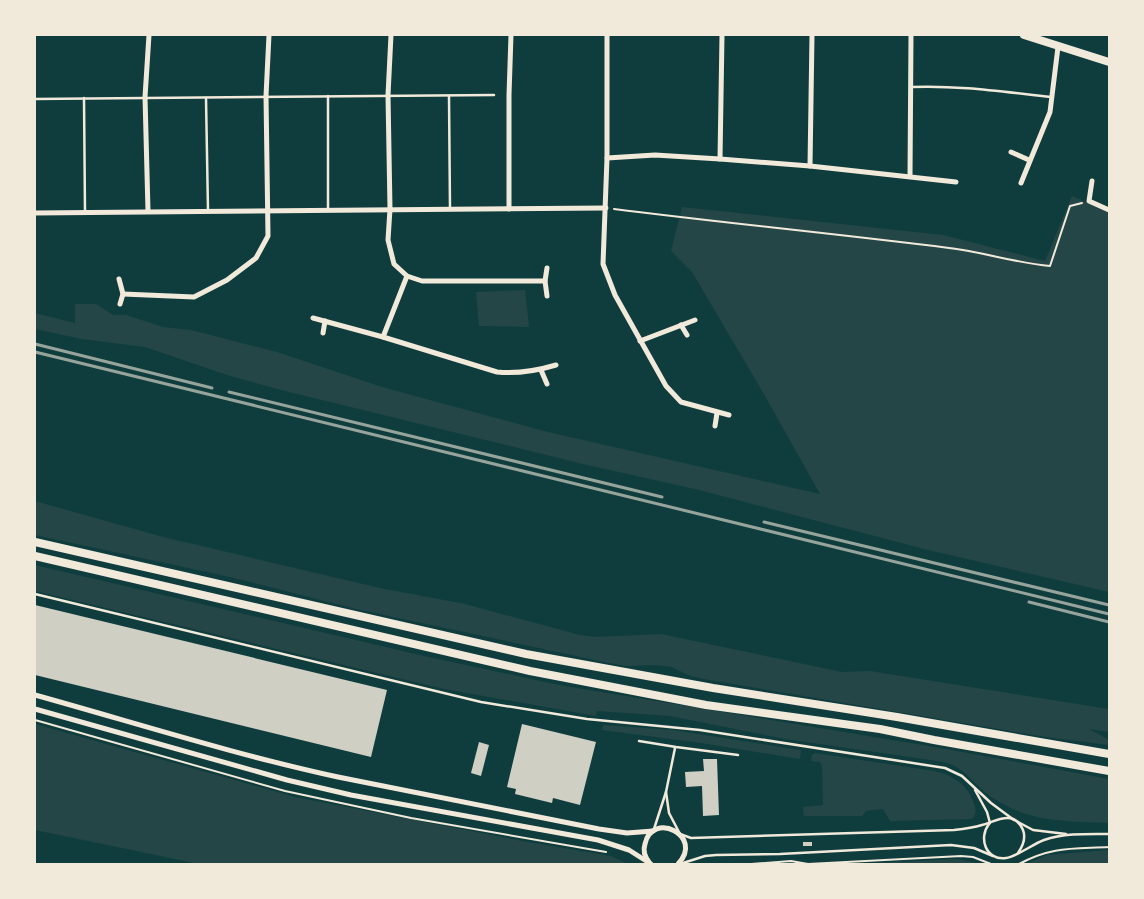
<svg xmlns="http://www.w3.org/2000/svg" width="1144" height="899" font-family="Spectral,serif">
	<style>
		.green { fill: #244646 }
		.building { fill: #cfcfc3 }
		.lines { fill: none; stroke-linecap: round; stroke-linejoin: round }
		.path { stroke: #f1e9da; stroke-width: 2 }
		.service { stroke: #f1e9da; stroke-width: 2.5 }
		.minor { stroke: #f1e9da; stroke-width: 5 }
		.primary { stroke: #f1e9da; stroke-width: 8 }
		.rail { stroke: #97a49c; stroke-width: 3 }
	</style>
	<rect width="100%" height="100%" fill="#0f3d3e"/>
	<g class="green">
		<path d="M1072,196L1109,212V592L924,549L699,490L583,464L277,389L227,375L145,347L82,339L35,329V313L75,323V304H96L113,315H126L163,327L191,330L277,352L382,387L548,432L820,494L761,389L692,272L671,251L682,207L943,235L1045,261Z"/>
		<path d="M525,290L529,327L479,326L476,292Z"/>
		<path d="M35,501L163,537L380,588L465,604L580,635L596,637L661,634L842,672L870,671L1109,709V732L1089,729L1109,740V745L1046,737L709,680L690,676L672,667L654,665L627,666L609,663L356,609L230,577L35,535Z"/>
		<path d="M35,565L424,656L559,685L935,747L1109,779V823C1066,821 1031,823 993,798C973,786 969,769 944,762L785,739L670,716L597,711L596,716L444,689L35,591Z"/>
		<path d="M35,724L295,797L528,842L611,856L628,864H199L35,830Z"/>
		<path d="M603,725L673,730L801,750L800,759L701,743L602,730Z"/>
		<path d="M815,753L934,771C951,774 967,784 973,801C976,808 977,813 972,819L890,821L883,809L866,811L862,816H804L803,807L823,805L822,766L820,762L811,761L812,755Z"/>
		<path d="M1109,850V864H1026L1047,855Z"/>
		<path d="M958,859L980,864H852Z"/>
	</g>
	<g class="building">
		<path d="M35,605L387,690L371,757L35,675Z"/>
		<path d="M522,724L596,742L580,805L553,798L552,803L515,794L516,789L507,787Z"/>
		<path d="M479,742L489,745L481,776L471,773Z"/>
		<path d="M703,759H717L719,815L703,816L702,786L686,787L685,772L704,771Z"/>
		<rect x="803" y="842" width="9" height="4"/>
	</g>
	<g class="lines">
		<g class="path">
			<path d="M614,209C725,223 837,234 949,248C983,252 1016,263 1050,266L1070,206L1082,203"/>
			<path d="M35,720L285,791L411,818L606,852"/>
			<path d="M751,864L791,861L808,864L961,856L973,857L991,864"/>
			<path d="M1019,864C1052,846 1073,849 1109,847"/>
		</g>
		<g class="service">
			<path d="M911,87C958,85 1004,92 1051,97"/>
			<path d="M449,96L450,209"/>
			<path d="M84,98L85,212"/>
			<path d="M206,98L208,211"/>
			<path d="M35,99L494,95"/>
			<path d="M328,210V96"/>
			<path d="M35,594L481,702L587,719L700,730L945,768L962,776L991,803L1014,820"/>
			<path d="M639,741L676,747L738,755"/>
			<path d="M975,790L987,812L990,823"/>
			<path d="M666,792L669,813L680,834L691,838L954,830C963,829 972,828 982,825C996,821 1014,809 1023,830C1026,838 1023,846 1018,853"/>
			<path d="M1018,822L1033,830L1066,834"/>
			<path d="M989,824C978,838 986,861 1006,858C1016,857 1033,844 1044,840C1065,833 1087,834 1109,834"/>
			<path d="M654,829L666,792L675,748"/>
			<path d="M680,864L705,856L716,855L780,854L951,845L974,848L993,856"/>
		</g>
		<g class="minor">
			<path d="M391,35L388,95L390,209L388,240L394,264L407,276L422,281H545"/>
			<path d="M607,35V158L603,264L615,295L666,386L681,402L729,415"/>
			<path d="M1011,152L1029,160"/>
			<path d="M607,158L655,155L720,159L810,166L956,182"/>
			<path d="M720,159L722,35"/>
			<path d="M810,166L812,35"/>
			<path d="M910,176L911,35"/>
			<path d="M1092,181L1089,201L1109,210"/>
			<path d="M1021,183L1050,112L1058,47"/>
			<path d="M509,209V95L511,35"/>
			<path d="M148,211L145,97L149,35"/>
			<path d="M35,213L606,208"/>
			<path d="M119,279L123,294L120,304"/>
			<path d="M123,294L194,297L227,280L256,258L268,236L266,96L269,35"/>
			<path d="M547,296L545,281L547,268"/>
			<path d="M313,318L383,337L497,372C518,374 536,371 556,365"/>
			<path d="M681,325L687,335"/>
			<path d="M323,333L325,321"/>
			<path d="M383,337L407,276"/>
			<path d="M640,341L695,320"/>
			<path d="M541,370L547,384"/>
			<path d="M715,426L717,413"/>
			<path d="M35,695C136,723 236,755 338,777L599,829L627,833L653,831"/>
			<path d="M35,709L287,780L351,795L598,840L629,850L651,864"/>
			<path d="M649,862C645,857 643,850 645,844C652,810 705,836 678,864"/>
		</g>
		<g class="primary">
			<path d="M1024,35L1109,62"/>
			<path d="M35,542L526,654L713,688L897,717L1109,754"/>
			<path d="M35,556L530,671L706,705L880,729L934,740L1109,771"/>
		</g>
		<g class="rail">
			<path d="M35,344L212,388"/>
			<path d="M35,352L1109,614"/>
			<path d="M229,392L662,497"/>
			<path d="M764,522L1109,605"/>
			<path d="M1029,602L1109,622"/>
		</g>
	</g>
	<rect width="1144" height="899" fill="none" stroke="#f1e9da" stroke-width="72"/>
</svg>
